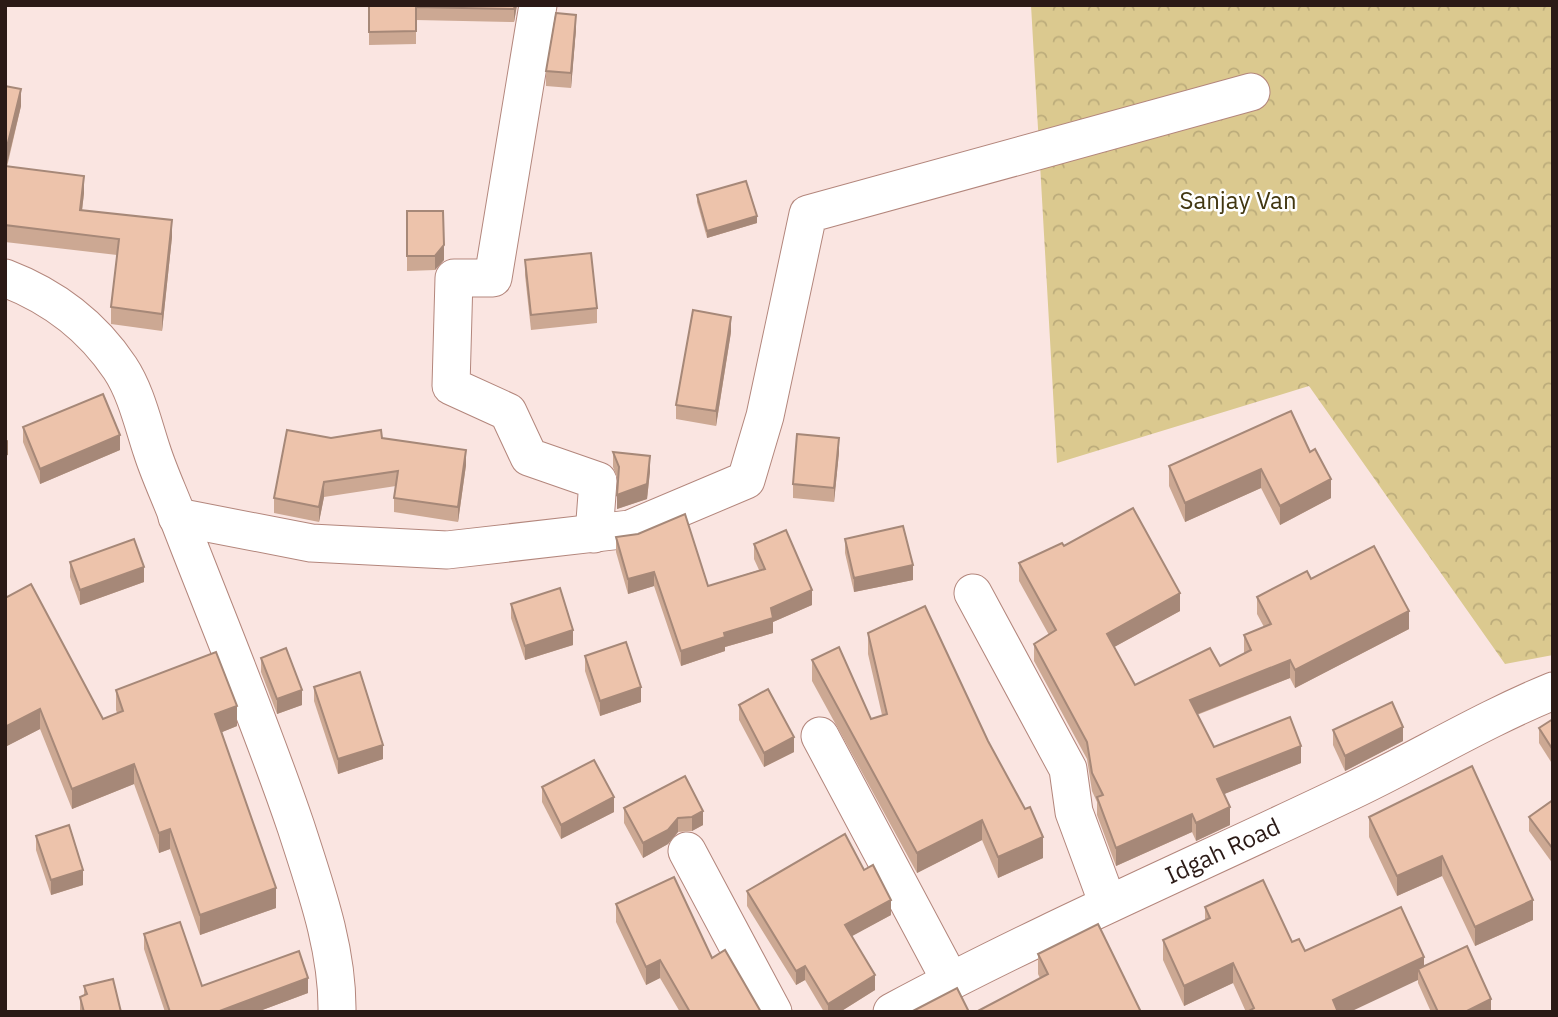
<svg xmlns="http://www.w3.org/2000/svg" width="1558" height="1017" font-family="'IBM Plex Sans',sans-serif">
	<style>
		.forest { fill: url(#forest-crowns) }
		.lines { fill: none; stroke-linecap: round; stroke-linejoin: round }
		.minor-casing { stroke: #b3867c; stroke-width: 39 }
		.minor { stroke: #fff; stroke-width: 37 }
		.wall { fill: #cca893 }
		.shaded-wall { fill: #a68878 }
		.building { fill: #edc3ab; stroke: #a68878; stroke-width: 2 }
		.labels { text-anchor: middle; stroke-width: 5; stroke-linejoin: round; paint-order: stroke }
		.park-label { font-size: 24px; fill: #423711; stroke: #fff }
		.street-label { font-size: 24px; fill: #2b1a16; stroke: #fff }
	</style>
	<defs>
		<pattern id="forest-crowns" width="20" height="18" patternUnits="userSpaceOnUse" patternTransform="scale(1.75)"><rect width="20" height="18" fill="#dbc98f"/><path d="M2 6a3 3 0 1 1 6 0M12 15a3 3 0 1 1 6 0" fill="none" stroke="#bcac7b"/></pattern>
	</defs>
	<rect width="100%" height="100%" fill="#fae5e1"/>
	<path class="forest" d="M1031,5H1553V655L1505,664L1309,386L1057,463Z"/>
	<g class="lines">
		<g class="minor-casing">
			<g id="minor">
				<path d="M538,5L493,278H454L451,386L508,412L529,457L598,481L594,534"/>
				<path d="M5,278C52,296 92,326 120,368C136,392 143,424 152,451C159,473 169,494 177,515C217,619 260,721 296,827C315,886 338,949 337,1012"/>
				<path d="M177,517L311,543L447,550L630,529L746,480L765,416L808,214L1251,92"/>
				<path d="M973,593L1068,769L1074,812L1108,904"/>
				<path d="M820,736L950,980"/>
				<path d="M687,851L773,1012"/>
				<path id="s1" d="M892,1012C1039,933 1192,867 1343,795C1414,762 1480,721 1553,691"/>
			</g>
		</g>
		<use href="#minor" class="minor"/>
	</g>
	<g class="wall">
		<path d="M369,5H517L514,22L416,20V44L369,45Z"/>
		<path d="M576,29L571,88L546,86V71Z"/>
		<path d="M5,86L21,106L7,167L84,193L82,210L172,237L162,331L111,324V307L117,255L5,242Z"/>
		<path d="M697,195L757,223L707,238L697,202Z"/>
		<path d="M407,211L444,260L435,270L407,271Z"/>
		<path d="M525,260L597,308V323L531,330L525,275Z"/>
		<path d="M731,332L716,426L676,419V405Z"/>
		<path d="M1291,411L1331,498L1280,525L1261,488L1185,522L1169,486V466Z"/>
		<path d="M23,427L120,450L40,484L23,442Z"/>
		<path d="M331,438H382L466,465L458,522L394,512V498L396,486L324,497L319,522L274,513V498Z"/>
		<path d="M613,452L650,471L647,499L617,509L618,480L613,467Z"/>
		<path d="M839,452L834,502L793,498V484Z"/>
		<path d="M616,537L708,586L759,570L754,559V544L812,605L773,622V633L725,647V651L681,666L654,586L628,594L616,552Z"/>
		<path d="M845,539L913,580L854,592L845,553Z"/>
		<path d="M1064,546L1180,611L1114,647L1135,685L1220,666L1244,654V635L1264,627L1257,614V597L1311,579L1409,629L1295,688L1290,678L1197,715L1214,747L1301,763L1224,794L1230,825L1196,841L1192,832L1116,866L1097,815V802L1092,791L1087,759L1034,661V644L1049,635L1019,581V563Z"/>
		<path d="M70,562L144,582L80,605L70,577Z"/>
		<path d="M5,598L103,719L117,713L116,710V690L237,726L222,732L276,908L200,935L170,849L159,853L134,784L72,809L40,729L5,747Z"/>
		<path d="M511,604L573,645L525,660L511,618Z"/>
		<path d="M868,633L1043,858L998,878L982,840L917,873L812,681V660L871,719L882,715L868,654Z"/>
		<path d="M585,656L641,702L600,716L585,671Z"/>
		<path d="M261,658L302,705L277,714L261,672Z"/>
		<path d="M314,687L383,759L338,774L314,701Z"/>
		<path d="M739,705L794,752L764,767L739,720Z"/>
		<path d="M1553,719V765L1539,743V728Z"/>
		<path d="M1333,730L1403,741L1345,771L1333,745Z"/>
		<path d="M1472,766L1533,920L1475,946L1442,876L1397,896L1369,837V817Z"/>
		<path d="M685,776L703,825L692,831L678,832L668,844L643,858L624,823V808Z"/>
		<path d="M542,787L614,812L561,839L542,802Z"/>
		<path d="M1553,800V864L1529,831V817Z"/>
		<path d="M36,836L83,885L51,895L36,850Z"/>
		<path d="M864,870L891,915L851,936L875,990L840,1012H824L805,980L796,985L747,906V891Z"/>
		<path d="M616,904L712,958L761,1012H680L660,978L646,985L616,922Z"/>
		<path d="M1205,907L1292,942L1305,951L1424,966L1491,1012H1431L1418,983V980L1246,1012L1233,983L1184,1006L1163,960V940L1205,920Z"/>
		<path d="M144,934L202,986L308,993L257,1012H165L144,949Z"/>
		<path d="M1038,954L1141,1012L1040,978L1038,974Z"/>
		<path d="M84,986L121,1012H80V997L84,995Z"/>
	</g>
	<g class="shaded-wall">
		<path d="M515,5H517L514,22V9Z"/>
		<path d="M576,15V29L571,88V73Z"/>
		<path d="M21,89V106L5,172V155Z"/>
		<path d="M84,176V193L80,227V210Z"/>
		<path d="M757,216V223L707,238V231Z"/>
		<path d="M172,220V237L162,331V314Z"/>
		<path d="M444,245V260L435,270V256Z"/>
		<path d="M731,317V332L716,426V411Z"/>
		<path d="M120,435V450L40,484V469Z"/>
		<path d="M839,438V452L834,502V488Z"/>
		<path d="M8,440V455L5,456V441Z"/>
		<path d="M466,450V465L458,522V507Z"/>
		<path d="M650,456V471L647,499L617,509V495Z"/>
		<path d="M1261,469V488L1185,522V503Z"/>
		<path d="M1331,479V498L1280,525V506Z"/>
		<path d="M324,482V497L319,522V507Z"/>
		<path d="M913,565V580L854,592V578Z"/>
		<path d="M144,567V582L80,605V590Z"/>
		<path d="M654,572V586L628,594V579Z"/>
		<path d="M812,590V605L773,622V633L725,647V651L681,666V651L724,633L771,608Z"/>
		<path d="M1180,593V611L1107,651V634Z"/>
		<path d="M1409,611V629L1295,688V670Z"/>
		<path d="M573,630V645L525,660V646Z"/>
		<path d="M1290,660V678L1190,717V700Z"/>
		<path d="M641,687V702L600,716V701Z"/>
		<path d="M302,690V705L277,714V699Z"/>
		<path d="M237,706V726L215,735V714Z"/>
		<path d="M40,709V729L5,747V727Z"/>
		<path d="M1403,727V741L1345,771V756Z"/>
		<path d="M794,737V752L764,767V753Z"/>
		<path d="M383,745V759L338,774V759Z"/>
		<path d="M1301,746V763L1217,797V779Z"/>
		<path d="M134,764V784L72,809V789Z"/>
		<path d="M614,797V812L561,839V825Z"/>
		<path d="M1230,807V825L1196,841V823Z"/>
		<path d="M703,811V825L692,831V817Z"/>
		<path d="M1192,814V832L1116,866V848Z"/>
		<path d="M678,818V832L668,844L643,858V843Z"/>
		<path d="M982,820V840L917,873V853Z"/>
		<path d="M170,829V849L159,853V833Z"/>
		<path d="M1043,837V858L998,878V857Z"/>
		<path d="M1442,856V876L1397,896V876Z"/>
		<path d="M83,870V885L51,895V880Z"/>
		<path d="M276,888V908L200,935V915Z"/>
		<path d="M891,900V915L845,940V925Z"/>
		<path d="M1533,900V920L1475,946V927Z"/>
		<path d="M1424,957V978L1418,969V980L1350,1012H1333V1000Z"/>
		<path d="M660,960V978L646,985V967Z"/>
		<path d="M1233,963V983L1184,1006V986Z"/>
		<path d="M805,966V980L796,985V971Z"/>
		<path d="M875,975V990L840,1012H828V1004Z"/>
		<path d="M308,978V993L257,1012H217Z"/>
		<path d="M1491,999V1012H1465Z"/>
	</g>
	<g class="building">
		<path d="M369,5H515L514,9L416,7V31L369,32Z"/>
		<path d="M556,13L576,15L571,73L546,71Z"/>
		<path d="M5,86L21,89L5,155Z"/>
		<path d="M5,166L84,176L80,210L172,220L162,314L111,307L119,239L5,225Z"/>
		<path d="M746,181L757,216L707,231L697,195Z"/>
		<path d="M407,211H443L444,245L435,256H407Z"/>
		<path d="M591,253L597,308L531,315L525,260Z"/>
		<path d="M693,310L731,317L716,411L676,405Z"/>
		<path d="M103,394L120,435L40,469L23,427Z"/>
		<path d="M1291,411L1310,452L1315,449L1331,479L1280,506L1261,469L1185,503L1169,466Z"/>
		<path d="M287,430L331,438L381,430L382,438L466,450L458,507L394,498L398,471L324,482L319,507L274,498Z"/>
		<path d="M797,434L839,438L834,488L793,484Z"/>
		<path d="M613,452L650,456L647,484L617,495L619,467Z"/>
		<path d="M1133,508L1180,593L1107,634L1135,685L1210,648L1220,666L1251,650L1244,635L1271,624L1257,597L1307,571L1311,579L1374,546L1409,611L1295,670L1290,660L1190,700L1214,747L1290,717L1301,746L1217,779L1230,807L1196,823L1192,814L1116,848L1097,797L1103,795L1092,773L1087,742L1034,644L1056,630L1019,563L1062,543L1064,546Z"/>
		<path d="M685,514L708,586L765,569L754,544L786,530L812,590L771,608L773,618L724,633L725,637L681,651L654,572L628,579L616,537L638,534Z"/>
		<path d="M903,526L913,565L854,578L845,539Z"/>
		<path d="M134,539L144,567L80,590L70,562Z"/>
		<path d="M31,584L103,719L123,711L116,690L216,652L237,706L215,714L276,888L200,915L170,829L159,833L134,764L72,789L40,709L5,727V598Z"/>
		<path d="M560,588L573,630L525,646L511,604Z"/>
		<path d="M925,606L988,741L1025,809L1030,807L1043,837L998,857L982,820L917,853L812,660L839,647L871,719L887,714L868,633Z"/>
		<path d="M626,642L641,687L600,701L585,656Z"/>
		<path d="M286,648L302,690L277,699L261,658Z"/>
		<path d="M360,672L383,745L338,759L314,687Z"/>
		<path d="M768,689L794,737L764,753L739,705Z"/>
		<path d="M1392,702L1403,727L1345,756L1333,730Z"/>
		<path d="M1553,719V750L1539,728Z"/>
		<path d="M594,760L614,797L561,825L542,787Z"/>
		<path d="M1472,766L1533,900L1475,927L1442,856L1397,876L1369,817Z"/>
		<path d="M685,776L703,811L692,817L678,818L668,830L643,843L624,808Z"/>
		<path d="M1553,800V849L1529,817Z"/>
		<path d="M69,825L83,870L51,880L36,836Z"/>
		<path d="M845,834L864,870L873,865L891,900L845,925L875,975L828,1004L805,966L796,971L747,891Z"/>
		<path d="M674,877L712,958L725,950L761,1012H690L660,960L646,967L616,904Z"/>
		<path d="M1263,880L1292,942L1299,939L1305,951L1401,907L1424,957L1333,1000L1338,1012H1247L1254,1008L1233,963L1184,986L1163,940L1210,918L1205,907Z"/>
		<path d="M180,922L202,986L299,951L308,978L217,1012H170L144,934Z"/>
		<path d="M1098,924L1141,1012H976L1048,974L1038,954Z"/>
		<path d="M1467,946L1491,999L1465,1012H1438L1418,969Z"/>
		<path d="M113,979L121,1012H84L80,997L87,994L84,986Z"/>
		<path d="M957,988L969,1012H911Z"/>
	</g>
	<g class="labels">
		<g class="park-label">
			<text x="1238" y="209">Sanjay Van</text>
		</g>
		<g class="street-label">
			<text dy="8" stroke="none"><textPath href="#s1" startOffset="368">Idgah Road</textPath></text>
		</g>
	</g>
	<rect width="1558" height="1017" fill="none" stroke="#2b1a16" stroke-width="14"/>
</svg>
